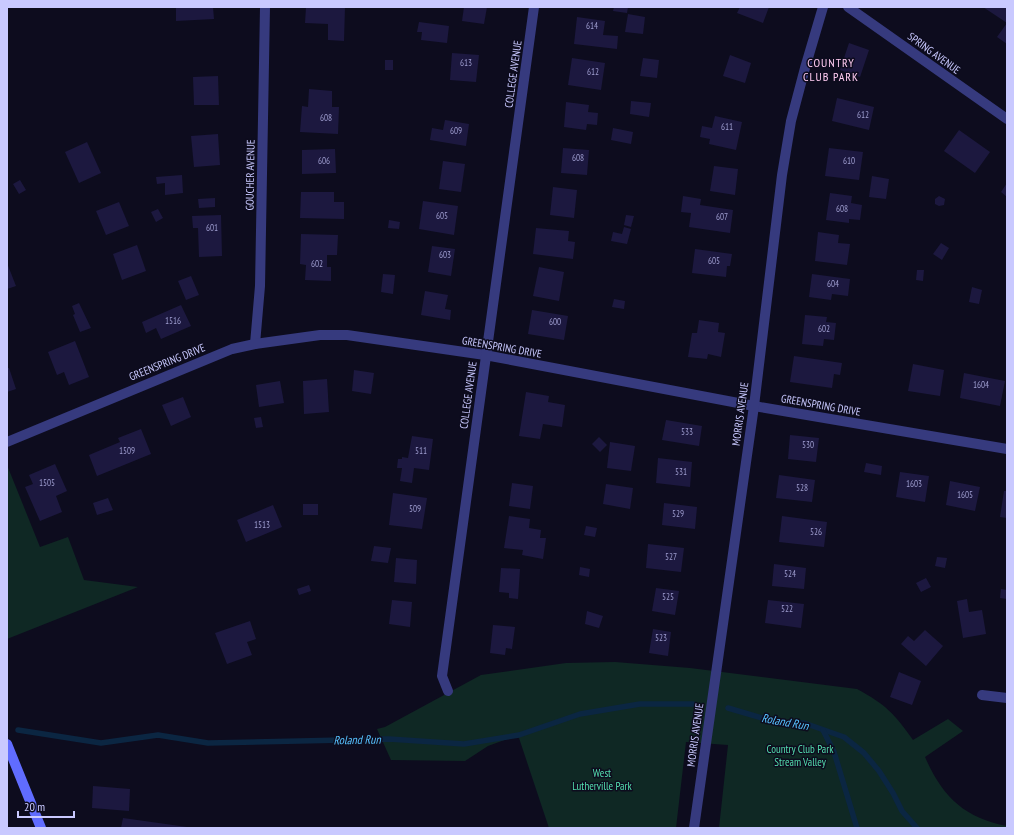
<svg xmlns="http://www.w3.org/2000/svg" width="1014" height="835" font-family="'PT Sans Narrow',sans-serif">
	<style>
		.green { fill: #0f2824 }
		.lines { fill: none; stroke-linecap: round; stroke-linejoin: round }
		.stream { stroke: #0b2642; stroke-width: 5.5 }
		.building { fill: #1c183f }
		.minor { stroke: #363a7e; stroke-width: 10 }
		.secondary { stroke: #606cff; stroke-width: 10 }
		.labels { text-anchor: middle; stroke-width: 3; stroke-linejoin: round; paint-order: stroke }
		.number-label { font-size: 9px; fill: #9e9dcf }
		.street-label { font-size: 11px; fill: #c9c9ff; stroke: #0d0c1e }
		.park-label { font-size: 11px; fill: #54dfaf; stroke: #0d0c1e }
		.neighbourhood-label { font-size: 12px; letter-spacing: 1px; fill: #ffcbf1; stroke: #0d0c1e }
		.water-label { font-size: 12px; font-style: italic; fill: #57c2ff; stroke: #0d0c1e }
	</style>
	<rect width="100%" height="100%" fill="#0d0c1e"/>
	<g class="green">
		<path d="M7,465L40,547L68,537L84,580L138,587L7,639Z"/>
		<path d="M615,662L690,668L857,689C885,704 895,714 913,740L948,719L963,731L925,757C942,796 964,818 1007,826V828H719L728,745L686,742L676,828H549L518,735L488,746L465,761L391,760L377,729L385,727L481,675L566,663Z"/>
	</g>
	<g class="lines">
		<g class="stream">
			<path d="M728,708L779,723H804L844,737L864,753L879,771L893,793L902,811L917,828"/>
			<path d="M18,730L101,743L158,735L208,743L389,739L464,744L519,735L580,714L640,704H693"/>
			<path d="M823,730L834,752L857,828"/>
		</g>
	</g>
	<g class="building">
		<path d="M176,7H213L214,19L176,21Z"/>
		<path d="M306,7H345L344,41L328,40V24L305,23Z"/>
		<path d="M464,7H487L484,24L462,21Z"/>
		<path d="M614,7H628L627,13L613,11Z"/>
		<path d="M740,7H769L763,23L737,13Z"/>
		<path d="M983,7H1007V44L997,37L1007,23Z"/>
		<path d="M628,14L645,17L643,34L625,32Z"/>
		<path d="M577,17L605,21L603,35L618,36L617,49L574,44Z"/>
		<path d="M419,22L449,26L447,43L421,40L422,32H417Z"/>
		<path d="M849,43L869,50L860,77L840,70Z"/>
		<path d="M452,53L479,55L476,82L450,80Z"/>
		<path d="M730,55L751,63L745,83L723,76Z"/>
		<path d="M572,58L605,63L601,90L568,85Z"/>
		<path d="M643,58L659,60L657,78L640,76Z"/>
		<rect x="385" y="60" width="8" height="10"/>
		<path d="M218,76L219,105H194L193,77Z"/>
		<path d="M309,89L332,91V107H339L338,134L300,132L302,106L308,107Z"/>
		<path d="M837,98L874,107L869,130L832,121Z"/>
		<path d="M631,101L651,103L649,117L630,114Z"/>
		<path d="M566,102L589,105L588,112L598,113L597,125L587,124L586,130L564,127Z"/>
		<path d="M715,116L742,122L736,150L709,144L710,139L700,137L702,126L712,128Z"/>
		<path d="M445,120L469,124L466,146L430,140L432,128L443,130Z"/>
		<path d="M613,128L633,132L631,144L611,140Z"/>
		<path d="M959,130L990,152L975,173L944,151Z"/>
		<path d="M218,134L220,165L194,167L191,136Z"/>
		<path d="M87,142L101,173L79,183L65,152Z"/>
		<path d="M563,148L589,150L587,175L561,173Z"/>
		<path d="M829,148L863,152L859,180L825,176Z"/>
		<path d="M335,149L336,173L302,174V150Z"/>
		<path d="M443,161L465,164L461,192L439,189Z"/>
		<path d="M714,166L738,169L735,195L710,191Z"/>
		<path d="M182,175L183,193L165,195V183L157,184L156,177Z"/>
		<path d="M872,176L889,179L886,199L869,197Z"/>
		<path d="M20,180L26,190L19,194L13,184Z"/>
		<path d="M1007,183V197L1001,192Z"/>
		<path d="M553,187L577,190L574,218L550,215Z"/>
		<path d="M301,192H334V202H344V219L300,218Z"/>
		<path d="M830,193L852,196L851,203L862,205L860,220L849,219V223L826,220Z"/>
		<path d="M683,196L701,199L700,205L733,210L730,233L689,227L691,213L681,212Z"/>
		<path d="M939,196L945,199L944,205L939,206L935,204V199Z"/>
		<path d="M215,198V207L199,208L198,199Z"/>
		<path d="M423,201L458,206L454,235L419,229Z"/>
		<path d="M119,202L129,226L106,235L96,211Z"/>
		<path d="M158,209L163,218L156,222L151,212Z"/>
		<path d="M221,215L222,256L199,257L198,228H193L192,216Z"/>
		<path d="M626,215L634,216L631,227L624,225Z"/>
		<path d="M389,220L400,222L399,229L388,228Z"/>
		<path d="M624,227L631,229L627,244L611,241L613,232L622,234Z"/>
		<path d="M536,228L569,231L568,241L575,242L573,259L533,254Z"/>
		<path d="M818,232L839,235L838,243L850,244L847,265L815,261Z"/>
		<path d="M301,234L338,235L337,255H327V267H331V281L305,280L306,265L300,264Z"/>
		<path d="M941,243L949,248L942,260L933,254Z"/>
		<path d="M137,245L146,271L122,280L113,254Z"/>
		<path d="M432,246L455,249L451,276L428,272Z"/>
		<path d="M695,249L732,254L730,266H727L726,277L692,273Z"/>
		<path d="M7,263L16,286L7,289Z"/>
		<path d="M539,267L564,272L559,301L533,296Z"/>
		<path d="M917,270H924L923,281L916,280Z"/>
		<path d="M383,274L395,275L393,294L381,292Z"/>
		<path d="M812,274L850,279L848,296L832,294L831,300L809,297Z"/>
		<path d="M191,276L199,295L186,300L178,281Z"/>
		<path d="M972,287L982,290L979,304L969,302Z"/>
		<path d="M425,291L448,295L445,309L451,310L450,320L421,315Z"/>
		<path d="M614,299L625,301L624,309L612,307Z"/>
		<path d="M79,303L91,328L80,332L73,315L75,314L72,306Z"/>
		<path d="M181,305L191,326L161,339L156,328L146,333L142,322Z"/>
		<path d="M532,310L568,316L564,340L528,334Z"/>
		<path d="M805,315L827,317L826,322L836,323L834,340L824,339L823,346L802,344Z"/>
		<path d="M699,320L719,323L718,332L725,333L721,357L708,354L707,359L688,357L692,333H697Z"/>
		<path d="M75,341L89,377L69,385L64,372L57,375L48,352Z"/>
		<path d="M794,356L842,363L840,375L834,374L832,388L790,382Z"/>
		<path d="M913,364L944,370L940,396L908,391Z"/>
		<path d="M7,368H9L16,389L7,392Z"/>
		<path d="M354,370L374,373L371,394L352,391Z"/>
		<path d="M964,373L1005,381L1000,406L960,398Z"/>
		<path d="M327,379L329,412L304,414L303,381Z"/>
		<path d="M280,381L284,403L259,407L256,385Z"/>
		<path d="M526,392L549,396L548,402L565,405L562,427L543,424L540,439L519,436Z"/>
		<path d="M183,397L191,417L171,426L162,405Z"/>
		<path d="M261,417L263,427L256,428L254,418Z"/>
		<path d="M666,420L702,426L699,446L662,440Z"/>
		<path d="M141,429L151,454L97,476L89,455L120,442L118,438Z"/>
		<path d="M790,435L819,438L816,462L788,459Z"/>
		<path d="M412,436L433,439L429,470L414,468L412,483L400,481L402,468H397L398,459H402V457L408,458Z"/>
		<path d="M599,437L607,445L600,452L592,444Z"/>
		<path d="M610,442L635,446L631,471L607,468Z"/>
		<path d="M658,458L692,462L690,487L656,483Z"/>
		<path d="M866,463L882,466L881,475L864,472Z"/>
		<path d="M55,464L67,491L56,496L62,512L40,521L25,487L33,484L29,475Z"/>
		<path d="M900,472L929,476L925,502L896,497Z"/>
		<path d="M779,475L815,480L812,502L776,498Z"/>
		<path d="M950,481L980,487L975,511L946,505Z"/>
		<path d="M512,483L533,486L530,509L509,506Z"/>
		<path d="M606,484L633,488L630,509L603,504Z"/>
		<path d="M1004,491H1007V518L1000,517Z"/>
		<path d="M393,493L427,498L422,529L389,525Z"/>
		<path d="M108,498L113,510L97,515L93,503Z"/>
		<path d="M664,503L697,507L695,529L662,525Z"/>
		<rect x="303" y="504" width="15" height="11"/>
		<path d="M273,505L282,527L246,542L237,520Z"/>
		<path d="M509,516L530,519L529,528L541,530L540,538H546L543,559L522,555L523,550L504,548Z"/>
		<path d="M782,516L827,522L824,547L779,542Z"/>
		<path d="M586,526L597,528L595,537L584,535Z"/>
		<path d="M648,544L684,548L681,572L646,568Z"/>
		<path d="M374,546L391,548L388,563L371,561Z"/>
		<path d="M937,557L947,558L945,568L935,566Z"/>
		<path d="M396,558L417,560L416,584L394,582Z"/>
		<path d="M774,564L806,568L804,589L772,586Z"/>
		<path d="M580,567L590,569L589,577L579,575Z"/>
		<path d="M501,568L520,569L518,599L509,598V593L499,592Z"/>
		<path d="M926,578L931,587L921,592L916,583Z"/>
		<path d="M309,585L311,591L299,595L297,589Z"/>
		<path d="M656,588L679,591L675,615L652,611Z"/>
		<path d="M1001,589L1007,590V599L1000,598Z"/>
		<path d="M967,599L969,612L982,610L986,634L963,638L957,601Z"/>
		<path d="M392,600L412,602L410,627L389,624Z"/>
		<path d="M768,600L804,604L801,628L765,623Z"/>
		<path d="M587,611L603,616L599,628L585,624Z"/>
		<path d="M250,621L256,639L247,642L252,655L227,664L215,633Z"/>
		<path d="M493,625L515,627L512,649L506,648L505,655L490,653Z"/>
		<path d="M653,629L671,632L668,656L649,653Z"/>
		<path d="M925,630L943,646L926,666L901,644L908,636L914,641Z"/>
		<path d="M899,672L921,681L912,705L890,697Z"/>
		<path d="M93,786L130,789L129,811L92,808Z"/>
		<path d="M123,818L187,827V828H121Z"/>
	</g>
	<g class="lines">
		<g class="minor">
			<path d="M848,7L1007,119"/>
			<path d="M255,344L260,286L265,7"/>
			<path d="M7,442L232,349L255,344L320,335H347L485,355L754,406L1007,449"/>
			<path d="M448,691L442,676L534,7"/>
			<path d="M982,695L1007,698"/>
			<path d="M694,828L754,406L782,175L791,121L805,68L823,7"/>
		</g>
		<path class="secondary" d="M7,744L41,828"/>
	</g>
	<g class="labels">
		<g class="number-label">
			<text x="592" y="29">614</text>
			<text x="466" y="66">613</text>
			<text x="593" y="75">612</text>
			<text x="863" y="118">612</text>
			<text x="326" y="121">608</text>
			<text x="727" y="130">611</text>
			<text x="456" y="134">609</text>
			<text x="578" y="161">608</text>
			<text x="324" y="164">606</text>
			<text x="849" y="164">610</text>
			<text x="842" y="212">608</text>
			<text x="442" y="219">605</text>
			<text x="722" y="220">607</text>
			<text x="212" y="231">601</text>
			<text x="445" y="258">603</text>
			<text x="714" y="264">605</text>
			<text x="317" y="267">602</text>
			<text x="833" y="287">604</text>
			<text x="173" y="324">1516</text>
			<text x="555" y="325">600</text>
			<text x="824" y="332">602</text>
			<text x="981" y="388">1604</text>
			<text x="687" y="435">533</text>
			<text x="808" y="448">530</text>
			<text x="127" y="454">1509</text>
			<text x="421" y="454">511</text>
			<text x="681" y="475">531</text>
			<text x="47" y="486">1505</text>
			<text x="914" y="487">1603</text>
			<text x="802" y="491">528</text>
			<text x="965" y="498">1605</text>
			<text x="415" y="512">509</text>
			<text x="678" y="517">529</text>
			<text x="262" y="528">1513</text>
			<text x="816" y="535">526</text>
			<text x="671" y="560">527</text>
			<text x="790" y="577">524</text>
			<text x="668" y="600">525</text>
			<text x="787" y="612">522</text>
			<text x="661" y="641">523</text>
		</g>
		<g class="street-label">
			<text transform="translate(934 53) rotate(36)" y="4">SPRING AVENUE</text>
			<text transform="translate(513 74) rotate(-82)" y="4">COLLEGE AVENUE</text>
			<text transform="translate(250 175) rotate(-89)" y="4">GOUCHER AVENUE</text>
			<text transform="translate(502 347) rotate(10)" y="4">GREENSPRING DRIVE</text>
			<text transform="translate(167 362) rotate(-22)" y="4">GREENSPRING DRIVE</text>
			<text transform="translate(468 395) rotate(-82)" y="4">COLLEGE AVENUE</text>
			<text transform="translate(821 405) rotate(10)" y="4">GREENSPRING DRIVE</text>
			<text transform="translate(740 414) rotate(-82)" y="4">MORRIS AVENUE</text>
			<text transform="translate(695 735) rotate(-82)" y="4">MORRIS AVENUE</text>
		</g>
		<g class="park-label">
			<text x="800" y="753">Country Club Park<tspan x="800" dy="13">Stream Valley</tspan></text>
			<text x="602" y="777">West<tspan x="602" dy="13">Lutherville Park</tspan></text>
		</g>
		<g class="neighbourhood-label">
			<text x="831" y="67">COUNTRY<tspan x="831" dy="14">CLUB PARK</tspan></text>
		</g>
		<g class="water-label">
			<text transform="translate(785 722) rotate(10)" y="4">Roland Run</text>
			<text transform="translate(357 740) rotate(-1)" y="4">Roland Run</text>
		</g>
	</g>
	<rect width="1014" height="835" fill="none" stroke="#c9c9ff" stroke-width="16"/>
	<path d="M18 811v6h56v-6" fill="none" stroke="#c9c9ff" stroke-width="2"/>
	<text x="24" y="811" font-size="12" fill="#c9c9ff" stroke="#0d0c1e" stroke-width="3" paint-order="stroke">20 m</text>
</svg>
